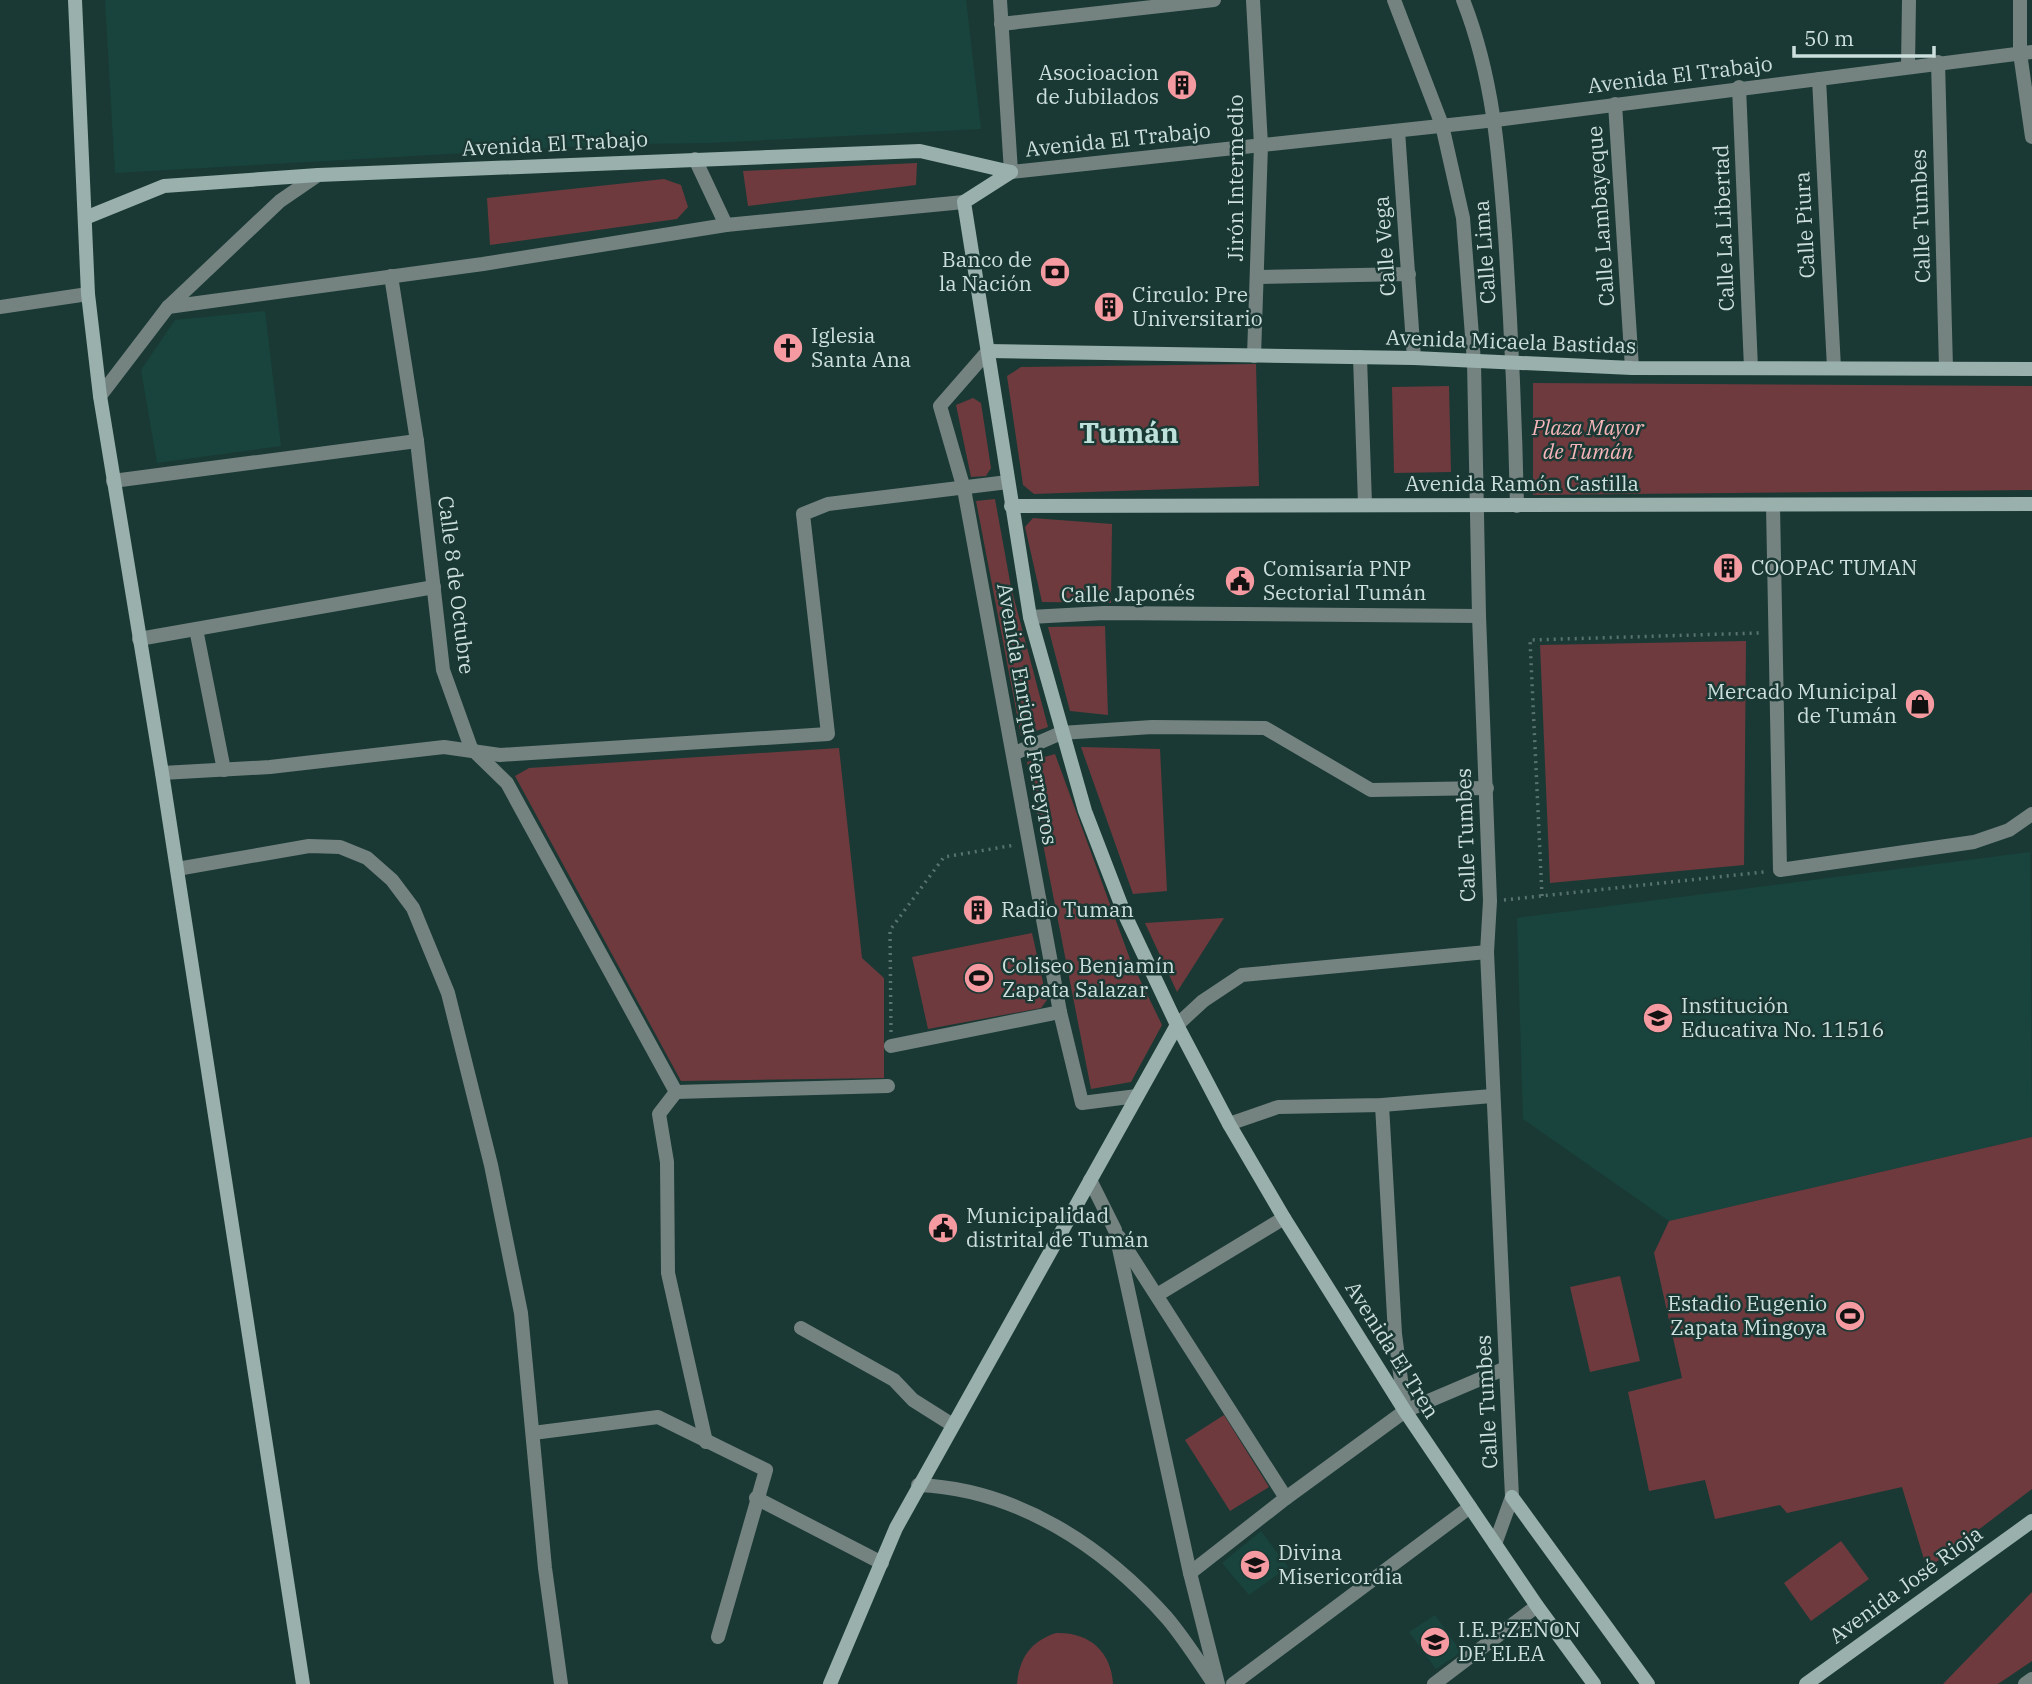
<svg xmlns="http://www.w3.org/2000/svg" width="2032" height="1684" font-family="'IBM Plex Serif',serif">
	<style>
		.built { fill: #19443e }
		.green { fill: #6e3a3e }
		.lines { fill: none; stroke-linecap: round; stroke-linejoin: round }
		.path { stroke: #59736f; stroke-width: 3.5; stroke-dasharray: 2 5; stroke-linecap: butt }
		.street { stroke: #748380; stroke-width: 14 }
		.secondary { stroke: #99b0ac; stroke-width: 14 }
		.labels { text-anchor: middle; stroke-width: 5; stroke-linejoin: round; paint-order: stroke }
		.poi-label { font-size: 21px; fill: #cddfdc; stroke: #1a3934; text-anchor: start }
		.street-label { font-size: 21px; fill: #cddfdc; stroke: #1a3934 }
		.park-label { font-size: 21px; font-style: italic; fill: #f6b5b8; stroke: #1a3934 }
		.district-label { font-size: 28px; font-weight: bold; fill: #bee2db; stroke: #1a3934 }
	</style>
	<rect width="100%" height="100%" fill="#1a3934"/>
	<g class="built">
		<path d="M105,0H966L981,129L709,143L624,144L115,173Z"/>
		<path d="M265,311L281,446L157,463L141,370L175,320Z"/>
		<path d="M2030,852L2032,1137L1669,1221L1523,1119L1517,918Z"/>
		<path d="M1261,1531L1288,1567L1249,1595L1222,1563Z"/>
		<path d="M1435,1615L1461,1652L1436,1669L1409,1632Z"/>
	</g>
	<g class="green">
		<path d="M917,163L916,185L748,206L743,171Z"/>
		<path d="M664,179L681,185L688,207L677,219L490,245L487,198Z"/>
		<path d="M1256,364L1259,486L1034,494L1023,485L1007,376L1021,367Z"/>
		<path d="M1533,383L2032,386V490L1533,495Z"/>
		<path d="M1449,386L1451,472L1394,473L1392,387Z"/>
		<path d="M973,398L981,403L991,468L986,476L971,477L956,405Z"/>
		<path d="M995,499L1011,587L1048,727L1021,736L976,501Z"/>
		<path d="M1033,518L1112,524L1111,603L1042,602L1025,527Z"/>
		<path d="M1105,626L1108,715L1070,711L1048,627Z"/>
		<path d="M1746,641L1744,865L1550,883L1540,645Z"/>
		<path d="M1081,747L1160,749L1167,891L1133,894Z"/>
		<path d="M839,748L862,958L884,978V1078L681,1081L515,776L529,768Z"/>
		<path d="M1055,754L1130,959L1162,1025L1131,1082L1091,1089L1027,762Z"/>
		<path d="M1224,918L1177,992L1145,923Z"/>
		<path d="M1032,933L1047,1000L1041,1008L928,1029L912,957Z"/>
		<path d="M2032,1137V1489L1927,1569L1902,1487L1787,1513L1780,1505L1715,1519L1705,1480L1649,1491L1628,1392L1682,1378L1654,1253L1669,1221Z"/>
		<path d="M1620,1276L1640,1361L1590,1372L1570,1287Z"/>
		<path d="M1224,1415L1269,1487L1230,1511L1185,1440Z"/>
		<path d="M1841,1541L1869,1579L1811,1621L1784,1583Z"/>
		<path d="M2032,1592V1661L1998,1684H1943Z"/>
		<path d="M1056,1633C1089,1632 1111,1651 1113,1684H1017C1019,1658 1031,1641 1056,1633Z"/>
	</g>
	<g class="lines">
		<g class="path">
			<path d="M1542,896L1530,640L1759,633"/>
			<path d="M1504,900L1764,872"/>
			<path d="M891,1032L890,930L944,857L1015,845"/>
		</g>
		<g class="street">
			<path d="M1000,0L1011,172L1496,120L2032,52"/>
			<path d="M1253,0L1261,145L1254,356"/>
			<path d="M1394,0L1442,125L1463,218L1474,362L1479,616L1490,901L1487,952L1512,1497L1495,1544"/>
			<path d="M1463,0C1493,76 1499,154 1505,235C1511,325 1515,415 1517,506"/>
			<path d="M2020,0V53L2032,137"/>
			<path d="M1001,24L1214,0"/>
			<path d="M1938,62L1946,368"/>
			<path d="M1908,66L1909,0"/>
			<path d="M1819,79L1834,368"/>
			<path d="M1739,87L1751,368"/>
			<path d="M1615,104L1632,368"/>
			<path d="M1398,131L1414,358"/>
			<path d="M695,159L726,225"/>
			<path d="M391,276L417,441L443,670L471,748L507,783L676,1092"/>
			<path d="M1257,277L1409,274"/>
			<path d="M0,307L88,294"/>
			<path d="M168,307L483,264L726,225L964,202"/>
			<path d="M988,351L940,406L964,489L1060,1012L1082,1103L1137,1096"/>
			<path d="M1360,357L1365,504"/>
			<path d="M100,396L168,307L280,201L318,175"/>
			<path d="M113,481L417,441"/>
			<path d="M1773,506L1780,870L1974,842L2009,830L2032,814"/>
			<path d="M1030,617L1104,613L1479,616"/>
			<path d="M196,629L224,770"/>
			<path d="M139,639L434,587"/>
			<path d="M1015,753L1061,733L1152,727L1265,728L1371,790L1487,788"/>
			<path d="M162,773L270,767L444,747L500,755L828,734L803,514L828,504L1008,482"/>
			<path d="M177,869L309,846L340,847L367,858L392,880L413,908L448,993L491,1165L521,1313L545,1568L561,1684"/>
			<path d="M1177,1025L1203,1001L1242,975L1487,952"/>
			<path d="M891,1046L1060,1012"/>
			<path d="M676,1092L659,1114L667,1162L668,1273L706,1442"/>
			<path d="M676,1092L888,1086"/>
			<path d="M1382,1105L1395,1334L1405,1411"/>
			<path d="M1229,1124L1278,1107L1382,1105L1492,1096"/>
			<path d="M1090,1180L1115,1230L1190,1573L1218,1684"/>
			<path d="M1119,1237L1286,1498"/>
			<path d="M1157,1295L1284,1218"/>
			<path d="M801,1328L894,1380L913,1400L951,1424"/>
			<path d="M533,1433L658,1417L766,1470L718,1637"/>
			<path d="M918,1485C1017,1489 1103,1546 1167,1618C1184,1638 1199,1662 1214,1684"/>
			<path d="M756,1498L882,1563"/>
			<path d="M1190,1573L1286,1498L1405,1411L1506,1368"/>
			<path d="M1233,1684L1470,1507"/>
			<path d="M1434,1684L1537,1606"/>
			<path d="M2025,1684L2032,1679"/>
		</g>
		<g class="secondary">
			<path d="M75,0L88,294L100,396L162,773L303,1684"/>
			<path d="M1011,172L964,202L1030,617L1085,811L1125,915L1177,1025L1229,1124L1284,1218L1405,1411L1537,1606L1594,1684"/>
			<path d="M85,218L164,186L318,175L920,151L1011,172"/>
			<path d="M988,351L1414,358L1632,368L2032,369"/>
			<path d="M1011,506L2032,504"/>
			<path d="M1512,1497L1648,1684"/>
			<path d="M830,1684L896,1528L1177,1025"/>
			<path d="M1806,1684L2032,1521"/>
		</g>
	</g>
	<defs>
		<g id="building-disc" transform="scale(1.575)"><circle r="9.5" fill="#f49aa0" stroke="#1a3934"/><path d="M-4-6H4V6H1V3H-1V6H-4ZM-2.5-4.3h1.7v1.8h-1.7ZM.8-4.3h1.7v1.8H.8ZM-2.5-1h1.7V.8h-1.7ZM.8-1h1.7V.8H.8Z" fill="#111"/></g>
		<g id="bank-disc" transform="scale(1.575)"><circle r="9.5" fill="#f49aa0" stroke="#1a3934"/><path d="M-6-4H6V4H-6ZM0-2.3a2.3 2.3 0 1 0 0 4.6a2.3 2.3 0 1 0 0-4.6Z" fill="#111"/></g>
		<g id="church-disc" transform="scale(1.575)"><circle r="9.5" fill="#f49aa0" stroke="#1a3934"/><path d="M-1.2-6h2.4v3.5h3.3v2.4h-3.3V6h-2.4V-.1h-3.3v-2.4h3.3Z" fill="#111"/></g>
		<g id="civic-disc" transform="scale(1.575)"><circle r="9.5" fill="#f49aa0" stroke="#1a3934"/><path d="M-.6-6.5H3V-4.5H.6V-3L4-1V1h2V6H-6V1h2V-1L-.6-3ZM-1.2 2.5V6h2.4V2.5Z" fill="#111"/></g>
		<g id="shop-disc" transform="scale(1.575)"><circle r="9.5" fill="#f49aa0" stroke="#1a3934"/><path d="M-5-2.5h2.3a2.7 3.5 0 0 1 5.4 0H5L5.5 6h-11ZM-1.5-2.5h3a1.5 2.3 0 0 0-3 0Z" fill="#111"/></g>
		<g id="stadium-disc" transform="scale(1.575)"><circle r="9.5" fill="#f49aa0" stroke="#1a3934"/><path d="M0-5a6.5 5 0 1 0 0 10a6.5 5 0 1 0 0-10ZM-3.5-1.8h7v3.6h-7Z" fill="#111"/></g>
		<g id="school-disc" transform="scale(1.575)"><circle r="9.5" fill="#f49aa0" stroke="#1a3934"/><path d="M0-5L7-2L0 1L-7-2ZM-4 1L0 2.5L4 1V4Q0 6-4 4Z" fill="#111"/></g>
	</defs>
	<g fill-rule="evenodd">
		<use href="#building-disc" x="1182" y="85"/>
		<use href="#bank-disc" x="1055" y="272"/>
		<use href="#building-disc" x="1109" y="307"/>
		<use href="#church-disc" x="788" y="348"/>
		<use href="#building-disc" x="1728" y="568"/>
		<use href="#civic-disc" x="1240" y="581"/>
		<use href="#shop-disc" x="1920" y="704"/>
		<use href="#building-disc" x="978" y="910"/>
		<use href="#stadium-disc" x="979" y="978"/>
		<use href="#school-disc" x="1658" y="1018"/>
		<use href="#civic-disc" x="943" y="1228"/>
		<use href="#stadium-disc" x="1850" y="1316"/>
		<use href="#school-disc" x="1255" y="1565"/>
		<use href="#school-disc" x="1435" y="1642"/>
	</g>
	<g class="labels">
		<g class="poi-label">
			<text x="1159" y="80" text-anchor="end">Asocioacion<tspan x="1159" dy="24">de Jubilados</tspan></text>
			<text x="1032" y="267" text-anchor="end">Banco de<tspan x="1032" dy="24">la Nación</tspan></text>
			<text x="1132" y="302">Circulo: Pre<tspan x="1132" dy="24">Universitario</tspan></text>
			<text x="811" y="343">Iglesia<tspan x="811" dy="24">Santa Ana</tspan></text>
			<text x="1751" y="575">COOPAC TUMAN</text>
			<text x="1263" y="576">Comisaría PNP<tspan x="1263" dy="24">Sectorial Tumán</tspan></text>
			<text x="1897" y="699" text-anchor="end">Mercado Municipal<tspan x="1897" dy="24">de Tumán</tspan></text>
			<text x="1001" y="917">Radio Tuman</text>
			<text x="1002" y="973">Coliseo Benjamín<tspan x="1002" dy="24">Zapata Salazar</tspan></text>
			<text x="1681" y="1013">Institución<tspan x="1681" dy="24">Educativa No. 11516</tspan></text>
			<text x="966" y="1223">Municipalidad<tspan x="966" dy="24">distrital de Tumán</tspan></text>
			<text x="1827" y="1311" text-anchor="end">Estadio Eugenio<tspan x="1827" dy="24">Zapata Mingoya</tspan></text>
			<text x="1278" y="1560">Divina<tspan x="1278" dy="24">Misericordia</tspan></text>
			<text x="1458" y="1637">I.E.P.ZENON<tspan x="1458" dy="24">DE ELEA</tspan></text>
		</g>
		<g class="street-label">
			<text transform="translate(1680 75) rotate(-7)" y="7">Avenida El Trabajo</text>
			<text transform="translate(1118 140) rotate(-6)" y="7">Avenida El Trabajo</text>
			<text transform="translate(555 144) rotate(-3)" y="7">Avenida El Trabajo</text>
			<text transform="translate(1236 178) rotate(-90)" y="7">Jirón Intermedio</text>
			<text transform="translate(1601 216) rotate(-94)" y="7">Calle Lambayeque</text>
			<text transform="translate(1921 216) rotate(-92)" y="7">Calle Tumbes</text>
			<text transform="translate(1805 225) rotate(-93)" y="7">Calle Piura</text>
			<text transform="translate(1724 228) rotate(-92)" y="7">Calle La Libertad</text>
			<text transform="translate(1385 246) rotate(-94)" y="7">Calle Vega</text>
			<text transform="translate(1485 252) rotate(-94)" y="7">Calle Lima</text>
			<text transform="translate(1511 342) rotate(2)" y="7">Avenida Micaela Bastidas</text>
			<text x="1522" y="491">Avenida Ramón Castilla</text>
			<text transform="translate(456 585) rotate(83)" y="7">Calle 8 de Octubre</text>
			<text transform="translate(1128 594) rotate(-1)" y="7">Calle Japonés</text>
			<text transform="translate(1027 714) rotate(80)" y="7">Avenida Enrique Ferreyros</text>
			<text transform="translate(1466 835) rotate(-92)" y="7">Calle Tumbes</text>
			<text transform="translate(1392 1350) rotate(58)" y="7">Avenida El Tren</text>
			<text transform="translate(1487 1402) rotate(-93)" y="7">Calle Tumbes</text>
			<text transform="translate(1906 1585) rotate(-36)" y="7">Avenida José Rioja</text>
		</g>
		<g class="park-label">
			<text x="1588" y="435">Plaza Mayor<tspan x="1588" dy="24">de Tumán</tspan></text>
		</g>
		<g class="district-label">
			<text x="1129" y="443">Tumán</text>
		</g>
	</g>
	<path d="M1794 46v10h140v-10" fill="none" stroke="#cddfdc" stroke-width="3.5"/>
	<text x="1804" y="46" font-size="21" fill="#cddfdc" stroke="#1a3934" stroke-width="5" paint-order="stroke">50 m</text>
</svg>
